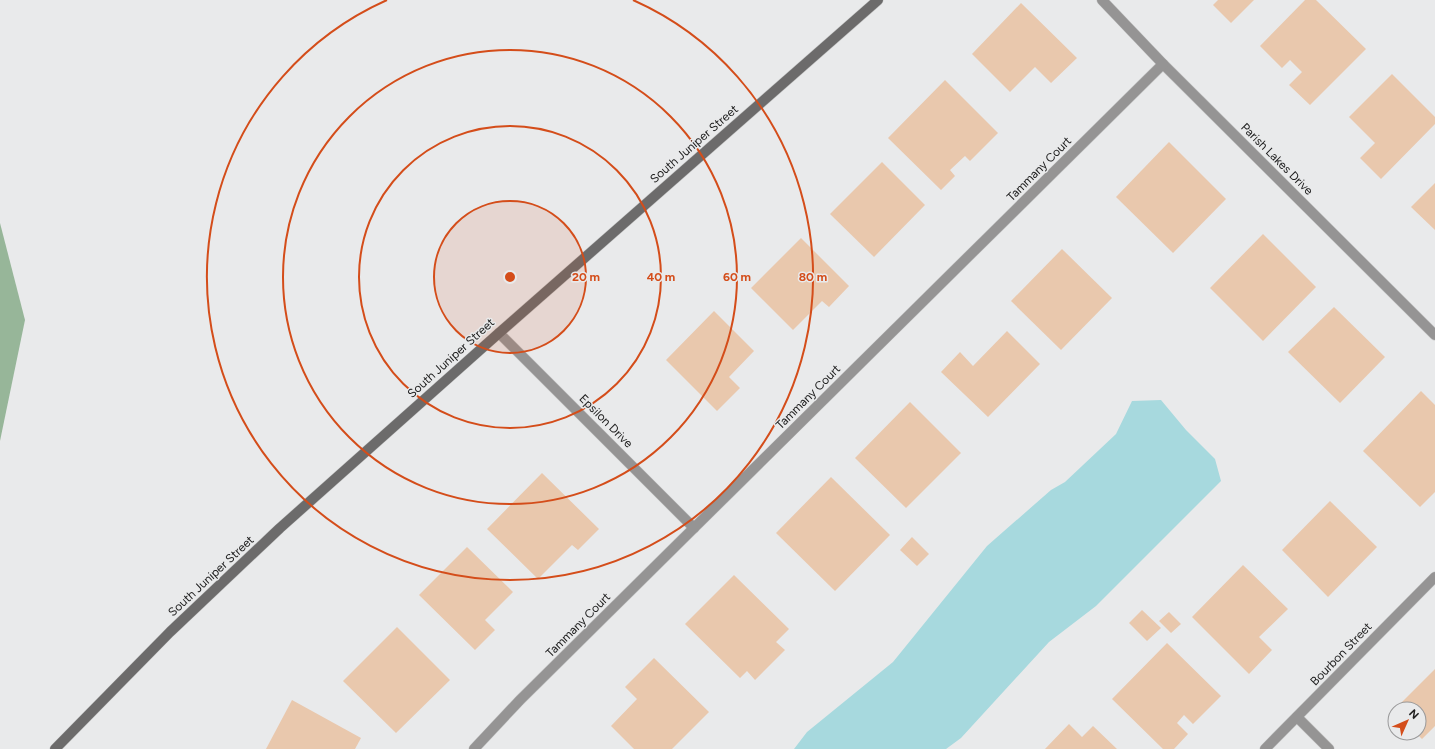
<svg xmlns="http://www.w3.org/2000/svg" width="1435" height="749" font-family="Figtree,sans-serif">
	<style>
		.forest { fill: #97b699 }
		.water { fill: #a7d9de }
		.building { fill: #e9c8ad }
		.lines { fill: none; stroke-linecap: round; stroke-linejoin: round }
		.street-casing { stroke: #c5c6c6; stroke-width: 11 }
		.secondary-casing { stroke: #c5c6c6; stroke-width: 11 }
		.street { stroke: #959494; stroke-width: 10 }
		.secondary { stroke: #6c6b6b; stroke-width: 10 }
		.ring { fill: none; stroke: #d44d1a; stroke-width: 2 }
		.labels { text-anchor: middle; stroke-width: 3; stroke-linejoin: round; paint-order: stroke }
		.street-label { font-size: 12px; fill: #202020; stroke: #e9eaeb }
		.centre { fill: #d44d1a; stroke: #e9eaeb; stroke-width: 2 }
		.ring-label { font-size: 12px; text-anchor: middle; font-weight: bold; fill: #d44d1a; stroke: #e9eaeb; stroke-width: 3; stroke-linejoin: round; paint-order: stroke }
	</style>
	<rect width="100%" height="100%" fill="#e9eaeb"/>
	<path class="forest" d="M0,223L25,320L0,441Z"/>
	<path class="water" d="M1161,400L1186,430L1215,459L1221,481L1096,606L1049,642L961,738L946,749H794L807,732L893,662L987,546L1051,490L1065,482L1116,434L1132,401Z"/>
	<g class="building">
		<path d="M1218,0H1254L1231,23L1213,5Z"/>
		<path d="M1305,0H1316L1366,49L1310,105L1289,85L1302,72L1290,60L1282,68L1260,46Z"/>
		<path d="M1021,3L1077,58L1051,83L1035,67L1010,92L972,54Z"/>
		<path d="M1392,74L1435,117V124L1381,179L1360,158L1375,143L1349,117Z"/>
		<path d="M945,80L998,133L970,161L965,156L950,170L955,176L941,190L888,138Z"/>
		<path d="M1169,142L1226,199L1173,253L1116,197Z"/>
		<path d="M882,162L925,205L874,257L830,214Z"/>
		<path d="M1435,183V230L1411,207Z"/>
		<path d="M1263,234L1316,287L1263,341L1210,288Z"/>
		<path d="M801,238L849,286L829,307L822,301L793,330L751,288Z"/>
		<path d="M1062,249L1112,298L1061,350L1011,301Z"/>
		<path d="M1334,307L1385,357L1340,403L1288,352Z"/>
		<path d="M714,311L754,351L729,377L740,388L717,411L666,360Z"/>
		<path d="M1007,331L1040,364L988,417L941,372L960,352L973,366Z"/>
		<path d="M1421,391L1435,405V492L1420,507L1363,451Z"/>
		<path d="M910,402L961,453L906,508L855,458Z"/>
		<path d="M542,473L599,529L578,550L572,545L538,579L487,529Z"/>
		<path d="M831,477L890,535L835,591L776,533Z"/>
		<path d="M1330,501L1377,547L1328,597L1282,550Z"/>
		<path d="M912,537L929,554L917,566L900,550Z"/>
		<path d="M467,547L513,592L485,620L495,630L475,650L419,595Z"/>
		<path d="M1243,565L1288,609L1259,637L1272,650L1249,674L1192,617Z"/>
		<path d="M734,575L789,629L776,642L785,650L755,680L747,671L740,678L685,624Z"/>
		<path d="M1142,610L1161,628L1147,641L1129,623Z"/>
		<path d="M1169,612L1181,624L1171,633L1159,621Z"/>
		<path d="M397,627L450,680L396,733L343,681Z"/>
		<path d="M1167,643L1221,696L1193,724L1184,715L1177,723L1188,734L1174,749H1163L1112,699Z"/>
		<path d="M654,658L709,712L672,749H634L611,726L637,699L625,687Z"/>
		<path d="M1435,669V726L1422,739L1416,733H1419V709H1395Z"/>
		<path d="M292,700L361,738L355,749H266Z"/>
		<path d="M1069,724L1082,737L1093,726L1117,749H1045Z"/>
	</g>
	<g class="lines">
		<g class="street-casing">
			<g id="street">
				<path d="M1102,0L1163,64L1435,335"/>
				<path d="M499,333L694,528"/>
				<path d="M1297,717L1329,749"/>
				<path d="M474,749L520,700L1163,64"/>
				<path d="M1265,749L1435,577"/>
			</g>
		</g>
		<g class="secondary-casing">
			<path id="secondary" d="M55,749L170,632L280,528L499,333L878,0"/>
		</g>
		<use href="#street" class="street"/>
		<use href="#secondary" class="secondary"/>
	</g>
	<circle cx="510" cy="277" r="76" fill="#d44d1a" fill-opacity=".12"/>
	<g class="ring">
		<circle cx="510" cy="277" r="76"/>
		<circle cx="510" cy="277" r="151"/>
		<circle cx="510" cy="277" r="227"/>
		<path d="M633 0A303 303 0 1 1 387 0"/>
	</g>
	<g class="labels">
		<g class="street-label">
			<text transform="translate(694 144) rotate(-41)" y="4">South Juniper Street</text>
			<text transform="translate(1277 159) rotate(45)" y="4">Parish Lakes Drive</text>
			<text transform="translate(1039 169) rotate(-45)" y="4">Tammany Court</text>
			<text transform="translate(451 358) rotate(-42)" y="4">South Juniper Street</text>
			<text transform="translate(808 397) rotate(-45)" y="4">Tammany Court</text>
			<text transform="translate(606 421) rotate(45)" y="4">Epsilon Drive</text>
			<text transform="translate(211 576) rotate(-43)" y="4">South Juniper Street</text>
			<text transform="translate(578 625) rotate(-45)" y="4">Tammany Court</text>
			<text transform="translate(1341 654) rotate(-46)" y="4">Bourbon Street</text>
		</g>
	</g>
	<circle cx="510" cy="277" r="6" class="centre"/>
	<g class="ring-label">
		<text x="586" y="281">20 m</text>
		<text x="661" y="281">40 m</text>
		<text x="737" y="281">60 m</text>
		<text x="813" y="281">80 m</text>
	</g>
	<g transform="translate(1407 721) rotate(45)"><circle r="19" fill="#e9eaeb" stroke="#99999a"/>
	<path d="M0-3L7 15L0 10L-7 15Z" fill="#d44d1a"/>
	<text y="-6" font-size="11" font-weight="bold" text-anchor="middle" fill="#202020">N</text>
	</g>
</svg>
